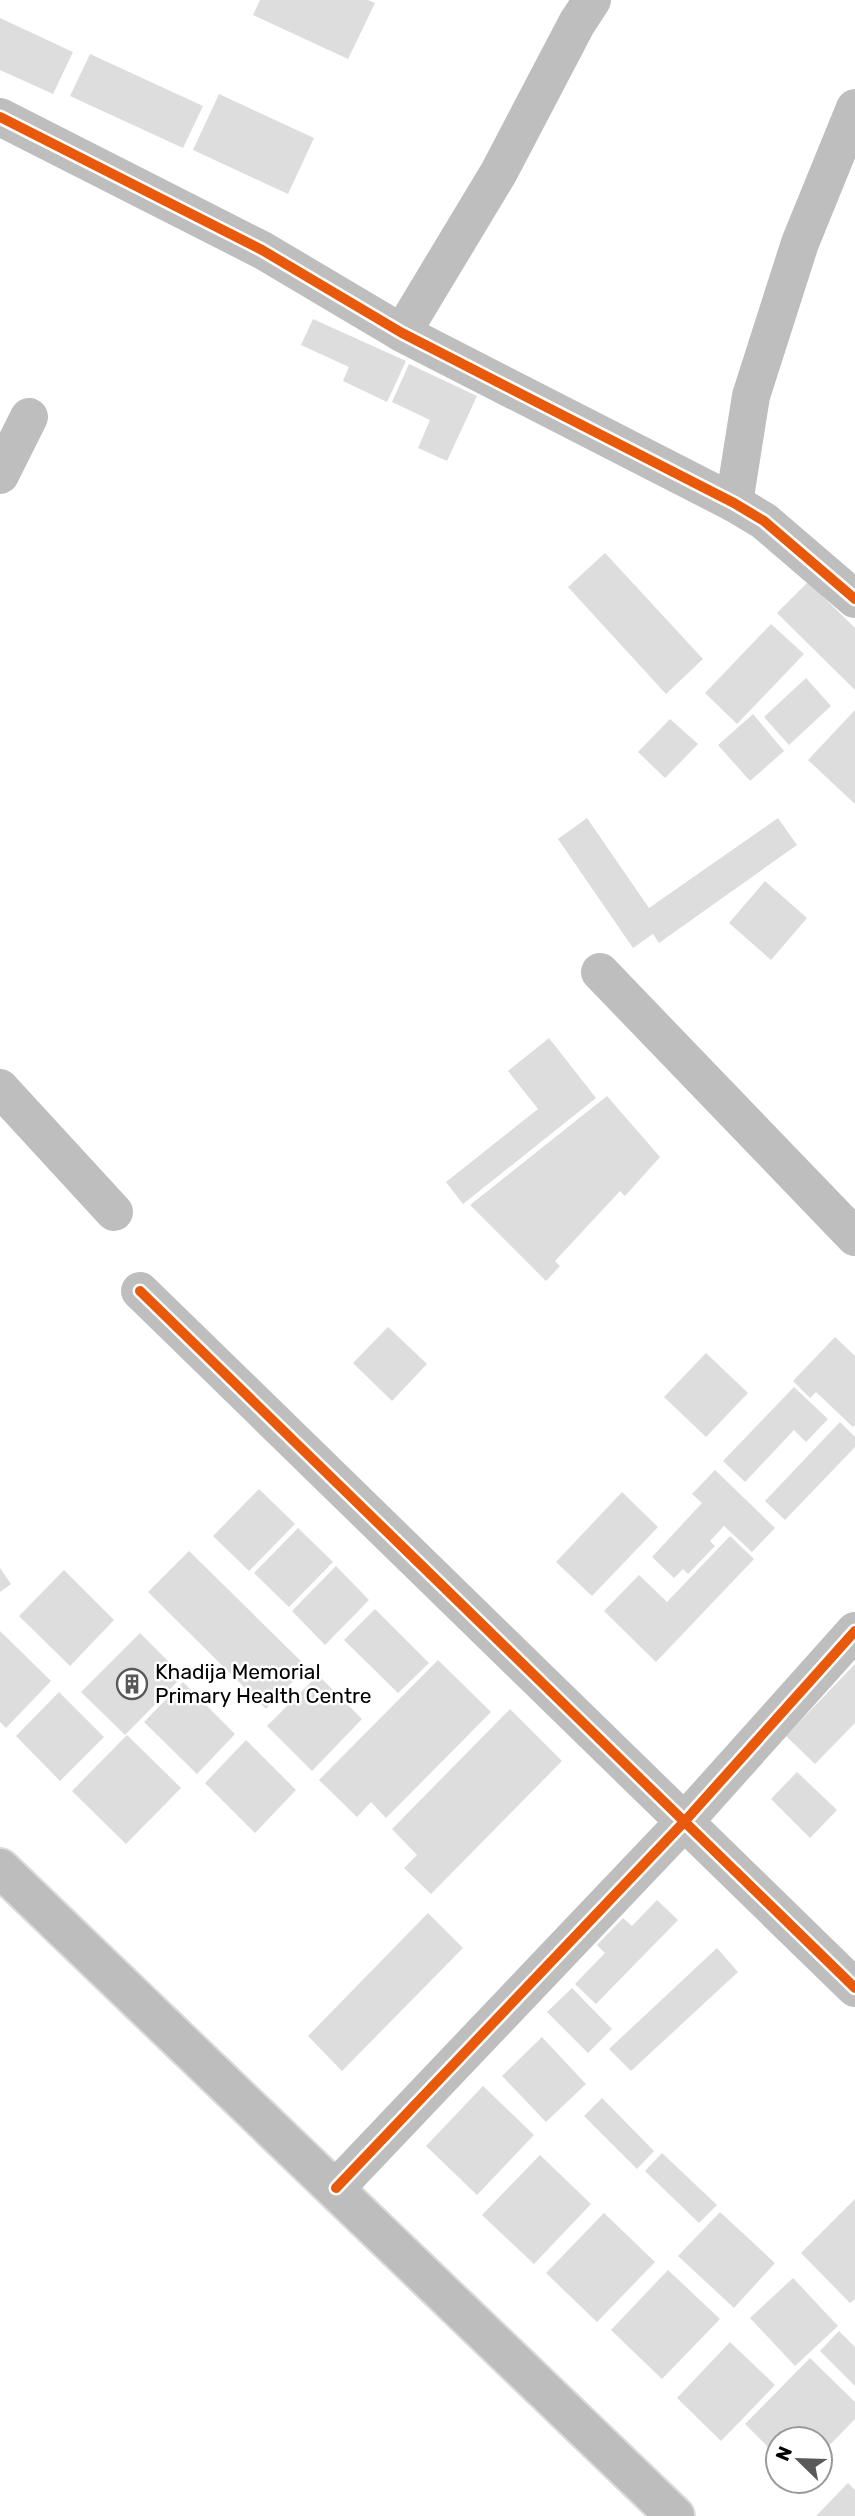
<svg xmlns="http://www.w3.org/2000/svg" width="855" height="2516" font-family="Rubik,sans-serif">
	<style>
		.building { fill: #ddd }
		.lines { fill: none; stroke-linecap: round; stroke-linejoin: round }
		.major-casing { stroke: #dbdbdb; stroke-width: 42 }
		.minor { stroke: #bebebe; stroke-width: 38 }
		.major { stroke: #bdbdbd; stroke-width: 38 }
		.cycleway-casing { stroke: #fff; stroke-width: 15 }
		.cycleway { stroke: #e8590c; stroke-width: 10 }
		.labels { text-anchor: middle; stroke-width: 5; stroke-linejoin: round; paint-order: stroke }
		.poi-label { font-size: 21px; fill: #000; stroke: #fff; text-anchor: start }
	</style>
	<rect width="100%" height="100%" fill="#fff"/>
	<g class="building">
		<path d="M260,0H368L375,3L348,59L253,15Z"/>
		<path d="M0,18L73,52L53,94L0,70Z"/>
		<path d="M90,54L203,106L183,148L70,96Z"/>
		<path d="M219,94L314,138L288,194L193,150Z"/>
		<path d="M313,319L406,361L387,402L343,381L349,367L301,345Z"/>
		<path d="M409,364L477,396L447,461L418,448L430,420L392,402Z"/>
		<path d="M605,553L703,659L666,694L568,587Z"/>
		<path d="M808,582L855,628V690L777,613Z"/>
		<path d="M771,624L804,654L737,724L705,693Z"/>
		<path d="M806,678L831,706L789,745L764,717Z"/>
		<path d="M855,710V804L808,760Z"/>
		<path d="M753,714L784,751L750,781L718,745Z"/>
		<path d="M670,719L698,744L665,778L638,752Z"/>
		<path d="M587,818L649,908L778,818L797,845L659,943L653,934L633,948L558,839Z"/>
		<path d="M765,881L807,918L771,960L729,923Z"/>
		<path d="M549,1038L596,1098L463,1204L446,1182L538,1109L508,1071Z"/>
		<path d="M607,1096L660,1157L625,1196L620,1191L555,1261L560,1266L546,1281L470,1205Z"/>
		<path d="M388,1327L427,1364L392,1401L353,1363Z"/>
		<path d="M835,1337L855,1356V1425L853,1427L816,1392L810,1398L793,1381Z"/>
		<path d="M706,1353L748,1393L706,1437L664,1397Z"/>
		<path d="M794,1387L828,1419L806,1442L794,1430L745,1482L723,1461Z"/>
		<path d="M840,1422L855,1437V1447L785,1520L765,1501Z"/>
		<path d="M715,1470L775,1528L752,1552L724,1526L710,1541L715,1546L688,1574L683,1569L674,1578L652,1557L702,1503L692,1494Z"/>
		<path d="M259,1489L295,1524L249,1571L213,1536Z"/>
		<path d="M622,1492L658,1527L592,1596L556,1562Z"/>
		<path d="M298,1528L333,1562L289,1607L254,1573Z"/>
		<path d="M730,1536L754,1559L656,1662L604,1611L639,1575L667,1602Z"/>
		<path d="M189,1551L307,1667L266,1709L148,1592Z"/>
		<path d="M336,1566L369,1600L325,1645L292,1611Z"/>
		<path d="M0,1568L11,1584L0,1592Z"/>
		<path d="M64,1570L114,1620L70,1666L19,1616Z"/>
		<path d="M375,1609L429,1663L398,1693L344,1640Z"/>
		<path d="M0,1631L51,1681L6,1728L0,1722Z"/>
		<path d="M140,1633L183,1676L125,1735L81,1692Z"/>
		<path d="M438,1660L491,1712L386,1818L371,1802L357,1817L319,1780Z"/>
		<path d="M855,1664V1723L815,1764L786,1736Z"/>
		<path d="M318,1675L362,1719L312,1771L267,1726Z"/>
		<path d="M183,1682L235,1734L197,1774L144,1722Z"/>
		<path d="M59,1692L104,1737L60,1781L16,1736Z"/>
		<path d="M510,1709L562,1761L431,1894L404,1868L417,1855L392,1829Z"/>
		<path d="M127,1735L181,1788L126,1844L72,1791Z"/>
		<path d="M246,1740L296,1790L255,1833L205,1783Z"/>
		<path d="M797,1772L837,1810L810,1838L771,1799Z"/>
		<path d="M657,1900L678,1920L596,2004L575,1984L605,1953L597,1945L623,1918L632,1926Z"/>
		<path d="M428,1913L463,1948L342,2071L308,2036Z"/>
		<path d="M717,1948L738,1972L631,2071L609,2049Z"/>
		<path d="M572,1988L612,2029L588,2053L547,2012Z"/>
		<path d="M542,2037L586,2084L546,2122L502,2076Z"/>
		<path d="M483,2086L534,2135L477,2195L426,2146Z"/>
		<path d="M602,2098L654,2151L637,2169L584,2116Z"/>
		<path d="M662,2153L717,2205L699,2223L645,2171Z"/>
		<path d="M540,2155L591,2204L534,2264L482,2215Z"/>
		<path d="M855,2199V2299L850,2303L801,2253Z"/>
		<path d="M720,2212L775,2263L734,2308L678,2256Z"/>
		<path d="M604,2213L655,2262L597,2322L546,2273Z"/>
		<path d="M668,2270L720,2319L662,2379L611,2330Z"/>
		<path d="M793,2278L838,2326L795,2366L750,2318Z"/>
		<path d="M839,2331L855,2347V2386L820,2351Z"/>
		<path d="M730,2342L775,2385L721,2441L677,2398Z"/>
		<path d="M810,2358L855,2402V2419L820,2455V2439H778V2457L745,2424Z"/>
		<path d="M848,2483L855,2490V2516H816Z"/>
	</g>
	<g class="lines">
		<g class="major-casing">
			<path id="major" d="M0,1868L675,2516"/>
		</g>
		<g class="minor">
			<path d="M0,117L262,250L402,333L734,503L764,521L855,599"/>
			<path d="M402,333L499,172L577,23L592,0"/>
			<path d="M0,475L29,417"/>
			<path d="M734,503L751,396L800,243L855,108"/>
			<path d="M600,972L855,1237"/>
			<path d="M0,1088L114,1212"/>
			<path d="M140,1291L855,1988"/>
			<path d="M336,2188L684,1822L855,1631"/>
		</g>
		<use href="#major" class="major"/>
		<g class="cycleway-casing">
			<g id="cycleway">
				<path d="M0,117L262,250L402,333L734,503L764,521L855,599"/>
				<path d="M140,1291L855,1988"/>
				<path d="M336,2188L684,1822L855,1631"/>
			</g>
		</g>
		<use href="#cycleway" class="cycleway"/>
	</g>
	<defs>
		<g id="building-ring" transform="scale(1.575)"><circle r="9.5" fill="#fff" stroke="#595959" stroke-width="1.5"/><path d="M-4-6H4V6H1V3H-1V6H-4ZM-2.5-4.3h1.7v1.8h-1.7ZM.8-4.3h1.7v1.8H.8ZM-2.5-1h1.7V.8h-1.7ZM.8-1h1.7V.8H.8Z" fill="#595959"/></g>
	</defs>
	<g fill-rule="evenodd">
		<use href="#building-ring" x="132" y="1684"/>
	</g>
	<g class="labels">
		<g class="poi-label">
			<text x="155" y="1679">Khadija Memorial<tspan x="155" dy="24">Primary Health Centre</tspan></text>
		</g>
	</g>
	<g transform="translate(799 2460) rotate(293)"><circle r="33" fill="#ffffff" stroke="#999999" stroke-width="2"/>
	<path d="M0-5L12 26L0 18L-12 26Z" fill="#595959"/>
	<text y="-10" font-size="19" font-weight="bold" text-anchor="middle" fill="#000000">N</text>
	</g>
</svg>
